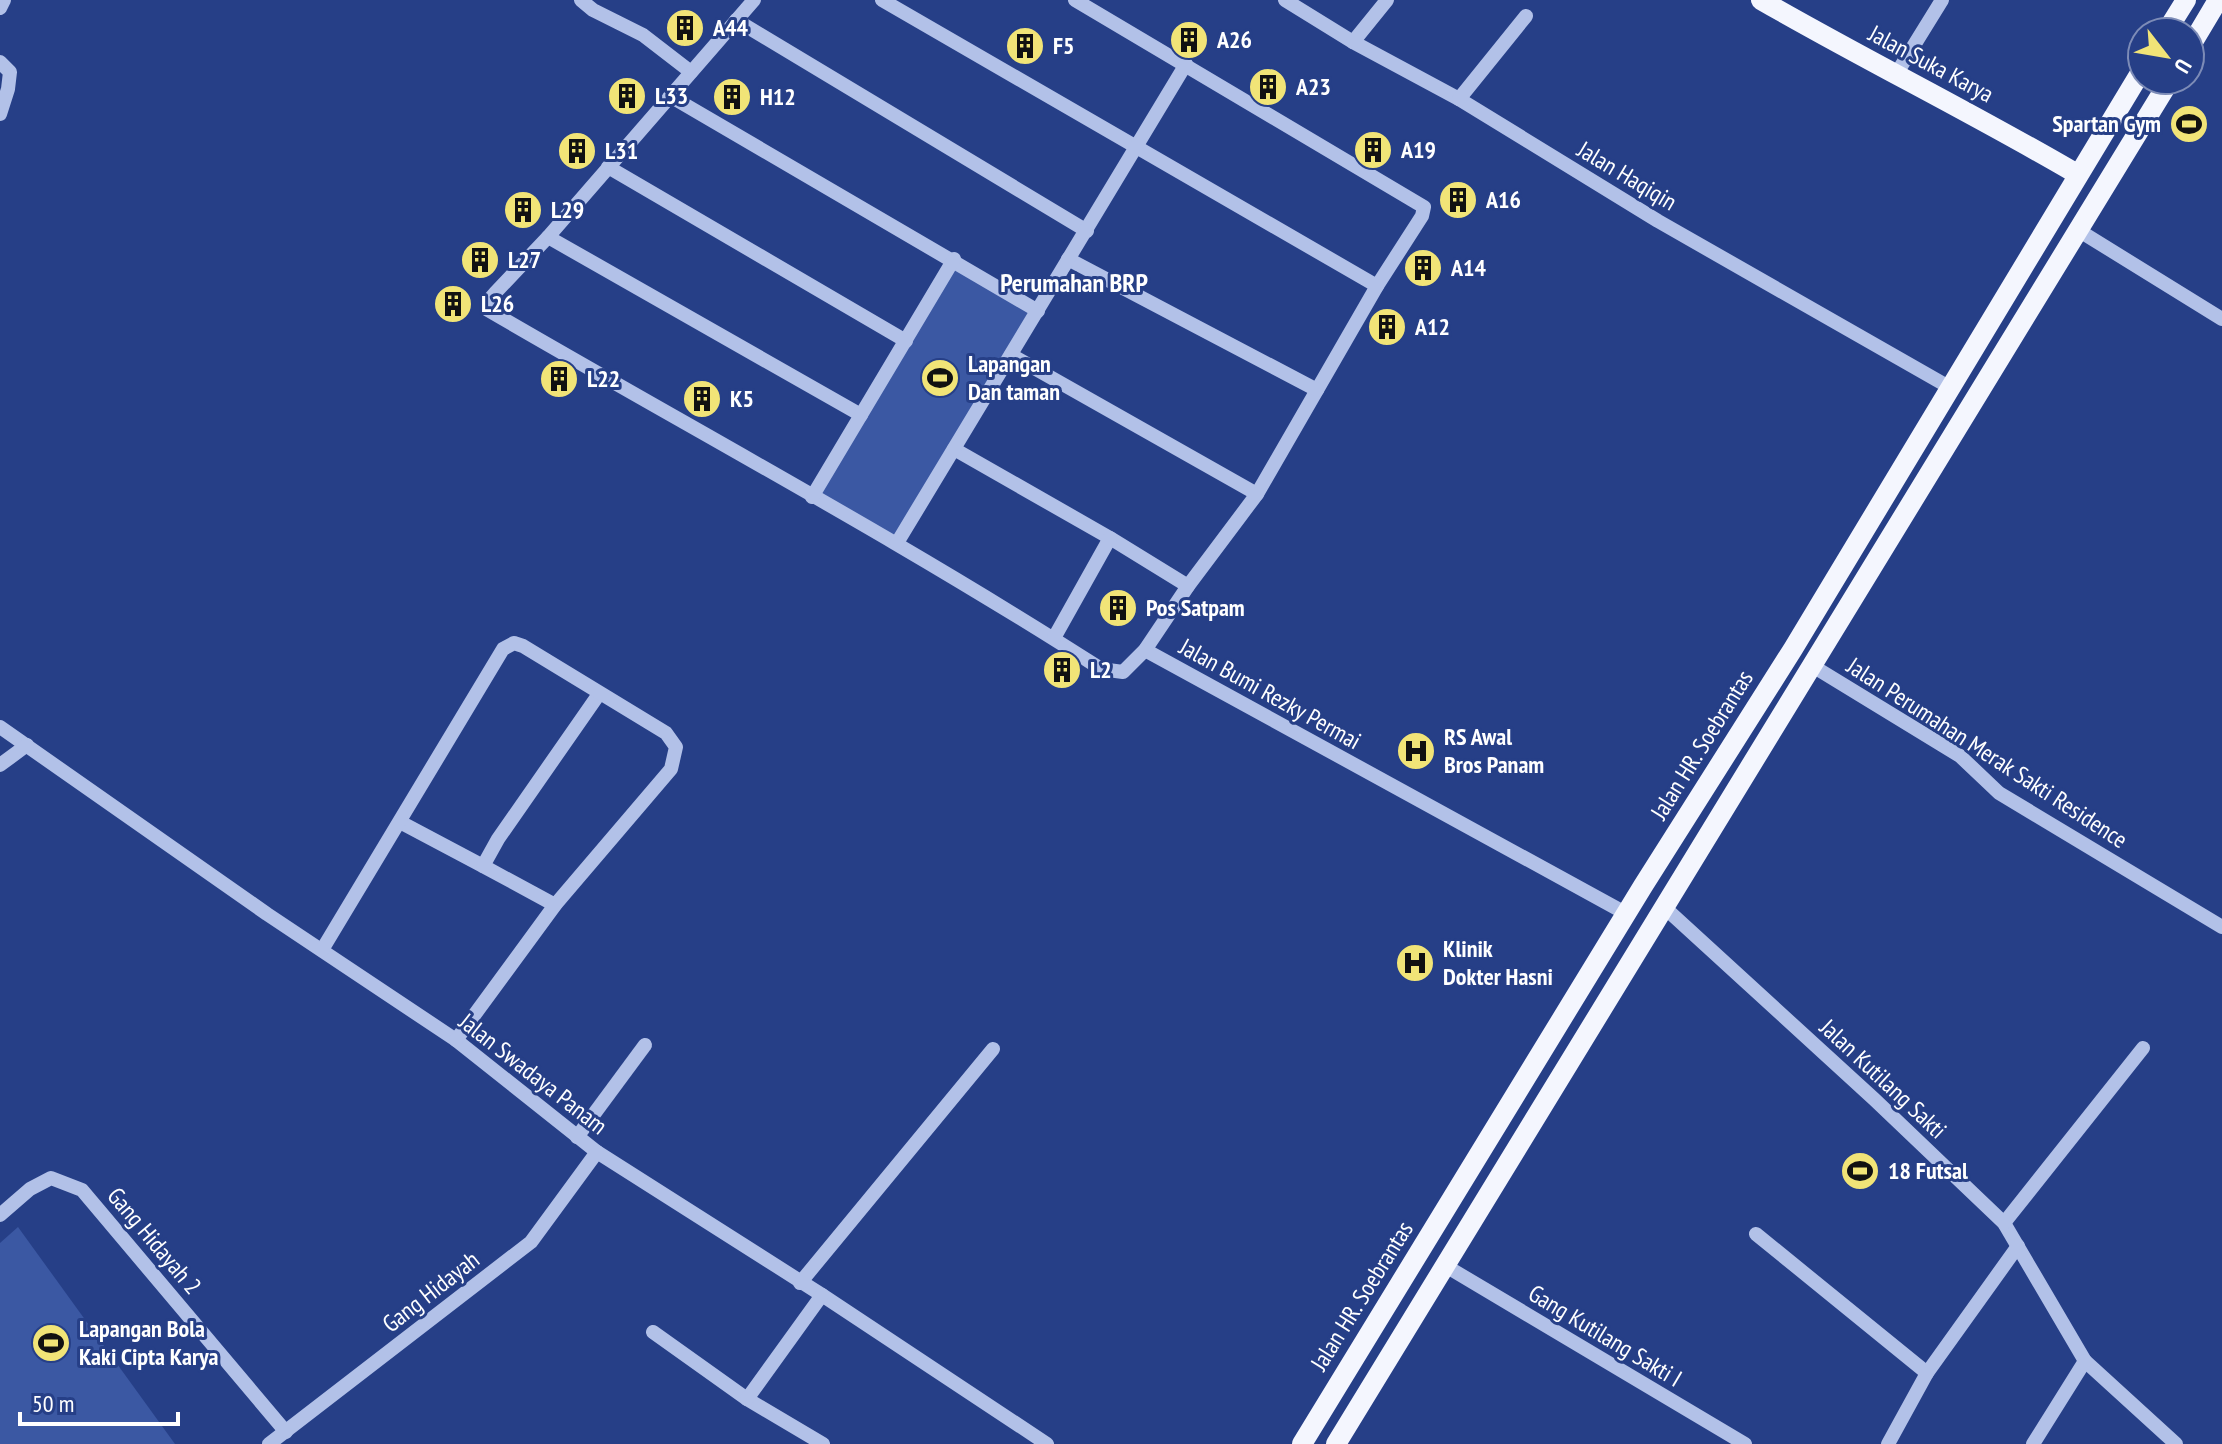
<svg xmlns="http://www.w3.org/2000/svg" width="2222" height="1444" font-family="'PT Sans Narrow',sans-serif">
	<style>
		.green { fill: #3b58a3 }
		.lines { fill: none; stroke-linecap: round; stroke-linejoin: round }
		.minor { stroke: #b2c1e8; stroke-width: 14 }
		.major { stroke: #f4f6fe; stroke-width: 20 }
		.labels { text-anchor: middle; stroke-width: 6; stroke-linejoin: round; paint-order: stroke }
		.poi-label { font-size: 24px; font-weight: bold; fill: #fff; stroke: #263f87; text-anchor: start }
		.street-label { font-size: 24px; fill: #fff; stroke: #263f87 }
		.neighbourhood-label { font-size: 26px; font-weight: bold; fill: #fff; stroke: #263f87 }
	</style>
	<rect width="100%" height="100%" fill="#263f87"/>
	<g class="green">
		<path d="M954,259L1038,311L897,543L812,497Z"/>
		<path d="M18,1227L175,1444H0V1243Z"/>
	</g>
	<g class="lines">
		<g class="minor">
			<path d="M581,0L593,10L643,35L691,72"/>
			<path d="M754,0L548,237L495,293L488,301V310C692,429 902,541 1101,669L1123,672L1145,650L1188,586L1257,494L1377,286L1422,216L1424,207L1075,0"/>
			<path d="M882,0L1377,286"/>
			<path d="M1285,0L1353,42L1459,99L1658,221L1949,387"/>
			<path d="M0,8L4,0"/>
			<path d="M736,20L1087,231"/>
			<path d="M1353,42L1387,0"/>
			<path d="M0,62L10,72L8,89L0,114"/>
			<path d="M1895,76L1942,0"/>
			<path d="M670,96L1038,311"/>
			<path d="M1459,99L1526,16"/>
			<path d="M608,167L906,341"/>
			<path d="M2078,230L2222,319"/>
			<path d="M548,237L861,415"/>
			<path d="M1068,259L1317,390"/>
			<path d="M1011,355L1257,494"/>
			<path d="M954,449L1110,538L1188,586"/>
			<path d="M812,497L954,259"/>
			<path d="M897,543L1186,64"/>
			<path d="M1054,638L1110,538"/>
			<path d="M1145,650L1627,914"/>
			<path d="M1811,665L1960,756L1999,793L2222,927"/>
			<path d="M0,727L267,914L456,1040L597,1152L822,1295L1047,1444"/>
			<path d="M0,765L27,745"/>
			<path d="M400,822L483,866"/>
			<path d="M555,905L483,866L498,839L599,694"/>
			<path d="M1664,907L1874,1099L2004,1223L2085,1361L2176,1444"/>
			<path d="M322,950L503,649L514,643L523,646L666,733L676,747L671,769L555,905L456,1040"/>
			<path d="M577,1137L645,1045"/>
			<path d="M0,1215L30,1189L51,1178L82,1190L286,1432"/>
			<path d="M2004,1223L2143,1048"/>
			<path d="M1756,1234L1927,1373"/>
			<path d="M1444,1265L1745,1444"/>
			<path d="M800,1283L993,1049"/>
			<path d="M653,1332L747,1399L823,1444"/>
			<path d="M747,1399L822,1295"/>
			<path d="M269,1444L531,1242L597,1152"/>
			<path d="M1888,1444L1927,1373L2018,1246"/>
			<path d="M2033,1444L2085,1361"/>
		</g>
		<g class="major">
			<path d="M1761,0C1865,60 1973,113 2077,174"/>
			<path d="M2166,32L2186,0"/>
			<path d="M2190,47L2218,0"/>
			<path d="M1302,1444L1643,886L1793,649L2142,70"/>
			<path d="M1336,1444L2170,80"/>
		</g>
	</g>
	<defs>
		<g id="building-disc" transform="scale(2)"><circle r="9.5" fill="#f1e477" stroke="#263f87"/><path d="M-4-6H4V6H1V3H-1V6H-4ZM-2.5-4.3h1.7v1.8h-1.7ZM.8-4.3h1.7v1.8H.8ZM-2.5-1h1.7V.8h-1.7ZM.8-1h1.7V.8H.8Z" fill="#111"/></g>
		<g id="stadium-disc" transform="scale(2)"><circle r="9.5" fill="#f1e477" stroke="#263f87"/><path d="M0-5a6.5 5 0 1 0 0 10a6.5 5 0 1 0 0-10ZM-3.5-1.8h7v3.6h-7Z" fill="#111"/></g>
		<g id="hospital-disc" transform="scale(2)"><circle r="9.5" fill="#f1e477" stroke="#263f87"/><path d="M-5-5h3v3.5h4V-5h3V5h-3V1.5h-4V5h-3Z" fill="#111"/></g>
	</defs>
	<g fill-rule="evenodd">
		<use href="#building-disc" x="685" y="28"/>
		<use href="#building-disc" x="1189" y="40"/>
		<use href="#building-disc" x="1025" y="46"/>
		<use href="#building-disc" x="1268" y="87"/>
		<use href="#building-disc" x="627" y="96"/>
		<use href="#building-disc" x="732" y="97"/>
		<use href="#stadium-disc" x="2189" y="124"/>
		<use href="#building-disc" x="1373" y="150"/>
		<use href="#building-disc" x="577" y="151"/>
		<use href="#building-disc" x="1458" y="200"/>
		<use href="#building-disc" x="523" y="210"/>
		<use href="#building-disc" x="480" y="260"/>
		<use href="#building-disc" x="1423" y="268"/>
		<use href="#building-disc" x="453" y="304"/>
		<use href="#building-disc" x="1387" y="327"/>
		<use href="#stadium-disc" x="940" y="378"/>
		<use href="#building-disc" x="559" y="379"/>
		<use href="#building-disc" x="702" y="399"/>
		<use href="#building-disc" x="1118" y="608"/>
		<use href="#building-disc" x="1062" y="670"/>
		<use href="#hospital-disc" x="1416" y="751"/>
		<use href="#hospital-disc" x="1415" y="963"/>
		<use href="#stadium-disc" x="1860" y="1171"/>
		<use href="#stadium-disc" x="51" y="1343"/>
	</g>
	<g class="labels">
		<g class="poi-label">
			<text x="713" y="36">A44</text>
			<text x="1217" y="48">A26</text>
			<text x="1053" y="54">F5</text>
			<text x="1296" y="95">A23</text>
			<text x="655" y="104">L33</text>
			<text x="760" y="105">H12</text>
			<text x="2161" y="132" text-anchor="end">Spartan Gym</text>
			<text x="1401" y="158">A19</text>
			<text x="605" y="159">L31</text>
			<text x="1486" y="208">A16</text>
			<text x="551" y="218">L29</text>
			<text x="508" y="268">L27</text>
			<text x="1451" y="276">A14</text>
			<text x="481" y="312">L26</text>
			<text x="1415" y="335">A12</text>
			<text x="968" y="372">Lapangan<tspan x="968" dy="28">Dan taman</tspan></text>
			<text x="587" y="387">L22</text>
			<text x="730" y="407">K5</text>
			<text x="1146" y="616">Pos Satpam</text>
			<text x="1090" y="678">L2</text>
			<text x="1444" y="745">RS Awal<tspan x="1444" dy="28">Bros Panam</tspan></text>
			<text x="1443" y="957">Klinik<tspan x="1443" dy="28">Dokter Hasni</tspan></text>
			<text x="1888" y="1179">18 Futsal</text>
			<text x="79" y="1337">Lapangan Bola<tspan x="79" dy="28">Kaki Cipta Karya</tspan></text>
		</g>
		<g class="street-label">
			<text transform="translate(1931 64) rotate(28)" y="8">Jalan Suka Karya</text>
			<text transform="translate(1627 176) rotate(31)" y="8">Jalan Haqiqin</text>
			<text transform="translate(1270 694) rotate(29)" y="8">Jalan Bumi Rezky Permai</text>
			<text transform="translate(1702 745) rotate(-58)" y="8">Jalan HR. Soebrantas</text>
			<text transform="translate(1987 753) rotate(33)" y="8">Jalan Perumahan Merak Sakti Residence</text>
			<text transform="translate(533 1074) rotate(38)" y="8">Jalan Swadaya Panam</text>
			<text transform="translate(1883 1079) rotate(43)" y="8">Jalan Kutilang Sakti</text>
			<text transform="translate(154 1241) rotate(50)" y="8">Gang Hidayah 2</text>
			<text transform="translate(431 1292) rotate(-38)" y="8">Gang Hidayah</text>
			<text transform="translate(1362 1296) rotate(-58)" y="8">Jalan HR. Soebrantas</text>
			<text transform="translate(1605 1336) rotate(31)" y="8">Gang Kutilang Sakti I</text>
		</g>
		<g class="neighbourhood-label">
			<text x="1074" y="292">Perumahan BRP</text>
		</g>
	</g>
	<g transform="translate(2166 56) rotate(121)"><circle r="38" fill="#263f87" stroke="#7d8cb7" stroke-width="2"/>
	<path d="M0-6L14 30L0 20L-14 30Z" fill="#f1e477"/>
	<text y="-12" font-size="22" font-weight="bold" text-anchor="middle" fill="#ffffff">U</text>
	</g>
	<path d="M20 1412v12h158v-12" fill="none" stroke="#ffffff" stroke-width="4"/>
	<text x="32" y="1412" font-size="24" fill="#ffffff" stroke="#263f87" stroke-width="6" paint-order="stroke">50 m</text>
</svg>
